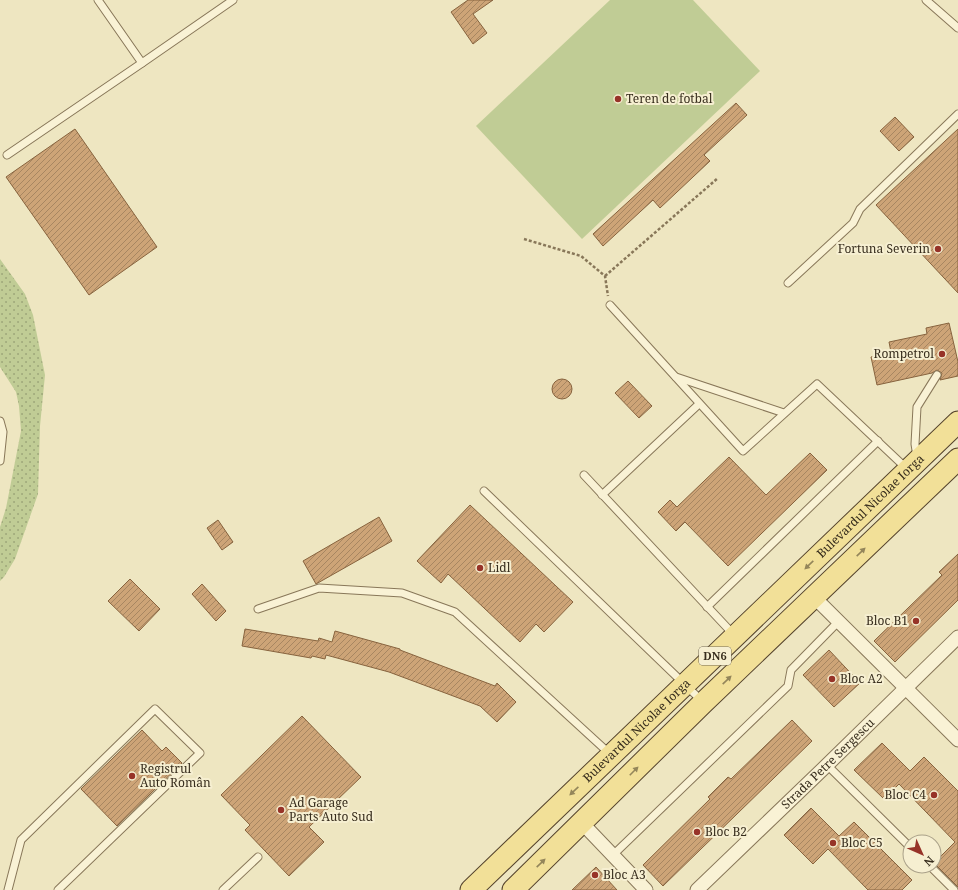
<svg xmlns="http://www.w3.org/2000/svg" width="958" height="890" font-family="'Noto Serif',serif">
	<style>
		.green { fill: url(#green-dots) }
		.pitch { fill: #c0cc95 }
		.building { fill: url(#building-hatch); stroke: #87633e }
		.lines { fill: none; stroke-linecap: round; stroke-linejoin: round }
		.lane-casing { stroke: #887759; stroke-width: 9 }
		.street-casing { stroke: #887759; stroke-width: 15 }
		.primary-casing { stroke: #56442d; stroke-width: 23 }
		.path { stroke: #887759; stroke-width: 2.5; stroke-dasharray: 3 2; stroke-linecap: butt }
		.lane { stroke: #f9f2d5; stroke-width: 7 }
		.street { stroke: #f9f2d5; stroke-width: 13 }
		.primary { stroke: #f2e098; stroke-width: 21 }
		.oneway { fill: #94865a }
		.poi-dot { fill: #973328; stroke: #f6efd1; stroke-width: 1.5 }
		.labels { text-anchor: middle; stroke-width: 4; stroke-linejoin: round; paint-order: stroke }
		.shield { fill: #f6efd1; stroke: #706753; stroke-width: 1 }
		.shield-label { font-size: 11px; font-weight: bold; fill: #372d1d }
		.poi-label { font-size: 12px; fill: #372d1d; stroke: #f6efd1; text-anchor: start }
		.street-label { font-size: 12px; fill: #372d1d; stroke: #f6efd1 }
	</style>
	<defs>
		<pattern id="green-dots" width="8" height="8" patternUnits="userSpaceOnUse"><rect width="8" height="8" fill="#c0cc95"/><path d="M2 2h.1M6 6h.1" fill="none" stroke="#9da679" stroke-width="1.8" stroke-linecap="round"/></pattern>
		<pattern id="building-hatch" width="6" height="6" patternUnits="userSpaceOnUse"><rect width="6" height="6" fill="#cda477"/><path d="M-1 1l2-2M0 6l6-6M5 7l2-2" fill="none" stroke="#a78661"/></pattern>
	</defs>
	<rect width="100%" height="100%" fill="#eee6c1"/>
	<path class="green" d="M0,259L25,294L33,315L45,375L40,426L38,494L15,559L4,577L0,581V527L6,508L21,431L19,406L16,392L0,367Z"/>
	<path class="pitch" d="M610,0H693L760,71L582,239L476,126Z"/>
	<g class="building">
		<path d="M468,0H493L473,14L487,33L473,44L451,12Z"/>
		<path d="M736,103L747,115L704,155L710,161L660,208L653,200L603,246L593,234Z"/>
		<path d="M895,117L914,137L899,151L880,131Z"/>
		<path d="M75,129L157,247L89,295L6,177Z"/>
		<path d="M958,129V293L876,205Z"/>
		<path d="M949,323L958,362V376L940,380L942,373L937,370L932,373L877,385L871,357L891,352L889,342L927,334L926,328Z"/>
		<circle cx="562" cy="389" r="10"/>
		<path d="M628,381L652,406L639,418L615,393Z"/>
		<path d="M810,453L827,470L728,566L685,522L676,531L658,512L670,500L677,507L729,457L766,495Z"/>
		<path d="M470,505L573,602L544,632L536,624L520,642L448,574L441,583L417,561Z"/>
		<path d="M379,517L392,541L316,584L303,561Z"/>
		<path d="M218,520L233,542L222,550L207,528Z"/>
		<path d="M958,554V600L895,662L874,641L942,575L939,572Z"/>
		<path d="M130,579L160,609L139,631L108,601Z"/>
		<path d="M202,584L226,611L216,621L192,594Z"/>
		<path d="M245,629L318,641L319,638L332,642L335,631L400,649V650L495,686L497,683L516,702L497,722L480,706L389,672L326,655L325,659L312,656L311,658L242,646Z"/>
		<path d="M829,650L860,683L834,707L803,675Z"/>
		<path d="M302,716L361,777L309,827L324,842L289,876L245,830L250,825L221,795Z"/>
		<path d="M792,720L812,741L663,886L643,865L710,799L708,797L728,777L731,779Z"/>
		<path d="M142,730L162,751L166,747L182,763L117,826L81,789Z"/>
		<path d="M882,743L910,771L924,757L958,791V887L934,863L955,842L899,784L884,799L854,770Z"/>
		<path d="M811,808L839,836L854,822L912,880L902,890H868L828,849L813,864L784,835Z"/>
		<path d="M596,867L617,890H572Z"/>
	</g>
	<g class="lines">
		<g class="lane-casing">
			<g id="lane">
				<path d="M98,0L142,63L233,0"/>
				<path d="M926,0L958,28"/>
				<path d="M7,155L142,63"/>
				<path d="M788,283L853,223L860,209L958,114"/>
				<path d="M610,305L743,451L817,384L906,468"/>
				<path d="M676,377L784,413"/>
				<path d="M0,421L3,432L0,461"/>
				<path d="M917,457L915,444L917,407L937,375"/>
				<path d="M584,475L734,635"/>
				<path d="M484,491L702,701"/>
				<path d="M602,495L699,404"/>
				<path d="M707,607L878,441"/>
				<path d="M258,609L319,588L402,593L455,612L610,754"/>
				<path d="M827,765L910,847"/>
				<path d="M613,855L788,686L791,670L838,622"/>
				<path d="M930,866L954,890"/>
				<path d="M8,890L21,840L155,709L200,753L58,890"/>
				<path d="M223,890L258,857"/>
			</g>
		</g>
		<g class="street-casing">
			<g id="street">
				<path d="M814,597L958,740"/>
				<path d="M582,823L646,890"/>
				<path id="s1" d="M697,890L827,765L958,637"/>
			</g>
		</g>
		<g class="primary-casing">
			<g id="primary">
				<path id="s2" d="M471,890L958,422"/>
				<path d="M513,890L703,703L958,459"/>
			</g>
		</g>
		<g class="path">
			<path d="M524,239L581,256L605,276L608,296"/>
			<path d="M605,276L718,178"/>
		</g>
		<use href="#lane" class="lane"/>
		<use href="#street" class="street"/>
		<use href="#primary" class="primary"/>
	</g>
	<defs><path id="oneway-solid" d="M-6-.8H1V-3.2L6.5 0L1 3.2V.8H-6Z"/></defs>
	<g class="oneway">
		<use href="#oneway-solid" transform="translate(861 552) rotate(-44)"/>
		<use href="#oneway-solid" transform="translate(809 565) rotate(136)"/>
		<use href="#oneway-solid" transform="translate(727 680) rotate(-44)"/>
		<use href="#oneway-solid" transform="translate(634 771) rotate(-45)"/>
		<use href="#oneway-solid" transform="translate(574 791) rotate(137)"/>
		<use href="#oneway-solid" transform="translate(541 863) rotate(-44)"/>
	</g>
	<g class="poi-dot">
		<circle cx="618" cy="99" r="4"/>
		<circle cx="938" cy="249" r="4"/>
		<circle cx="942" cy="354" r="4"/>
		<circle cx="480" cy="568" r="4"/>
		<circle cx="916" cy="621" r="4"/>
		<circle cx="832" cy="679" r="4"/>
		<circle cx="132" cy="776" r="4"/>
		<circle cx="934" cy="795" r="4"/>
		<circle cx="281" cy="810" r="4"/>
		<circle cx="697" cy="832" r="4"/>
		<circle cx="833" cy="843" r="4"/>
		<circle cx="595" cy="875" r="4"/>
	</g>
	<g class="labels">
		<rect class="shield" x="699" y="647" width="32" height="18" rx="3"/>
		<g class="shield-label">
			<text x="715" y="660">DN6</text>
		</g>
		<g class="poi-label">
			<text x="626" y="103">Teren de fotbal</text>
			<text x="930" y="253" text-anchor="end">Fortuna Severin</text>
			<text x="934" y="358" text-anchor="end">Rompetrol</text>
			<text x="488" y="572">Lidl</text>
			<text x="908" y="625" text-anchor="end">Bloc B1</text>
			<text x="840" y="683">Bloc A2</text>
			<text x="140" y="773">Registrul<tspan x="140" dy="14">Auto Român</tspan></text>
			<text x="926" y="799" text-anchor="end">Bloc C4</text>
			<text x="289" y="807">Ad Garage<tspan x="289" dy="14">Parts Auto Sud</tspan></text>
			<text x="705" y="836">Bloc B2</text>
			<text x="841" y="847">Bloc C5</text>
			<text x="603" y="879">Bloc A3</text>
		</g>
		<g class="street-label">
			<text dy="4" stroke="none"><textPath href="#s2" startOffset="554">Bulevardul Nicolae Iorga</textPath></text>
			<text dy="4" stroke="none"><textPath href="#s2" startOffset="230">Bulevardul Nicolae Iorga</textPath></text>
			<text dy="4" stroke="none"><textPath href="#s1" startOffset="182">Strada Petre Sergescu</textPath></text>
		</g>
	</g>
	<g transform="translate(922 854) rotate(135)"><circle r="19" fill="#f6efd1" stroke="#aaa189"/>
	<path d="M0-3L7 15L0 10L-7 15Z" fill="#973328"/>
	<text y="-6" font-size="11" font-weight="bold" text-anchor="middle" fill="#372d1d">N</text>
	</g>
</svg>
